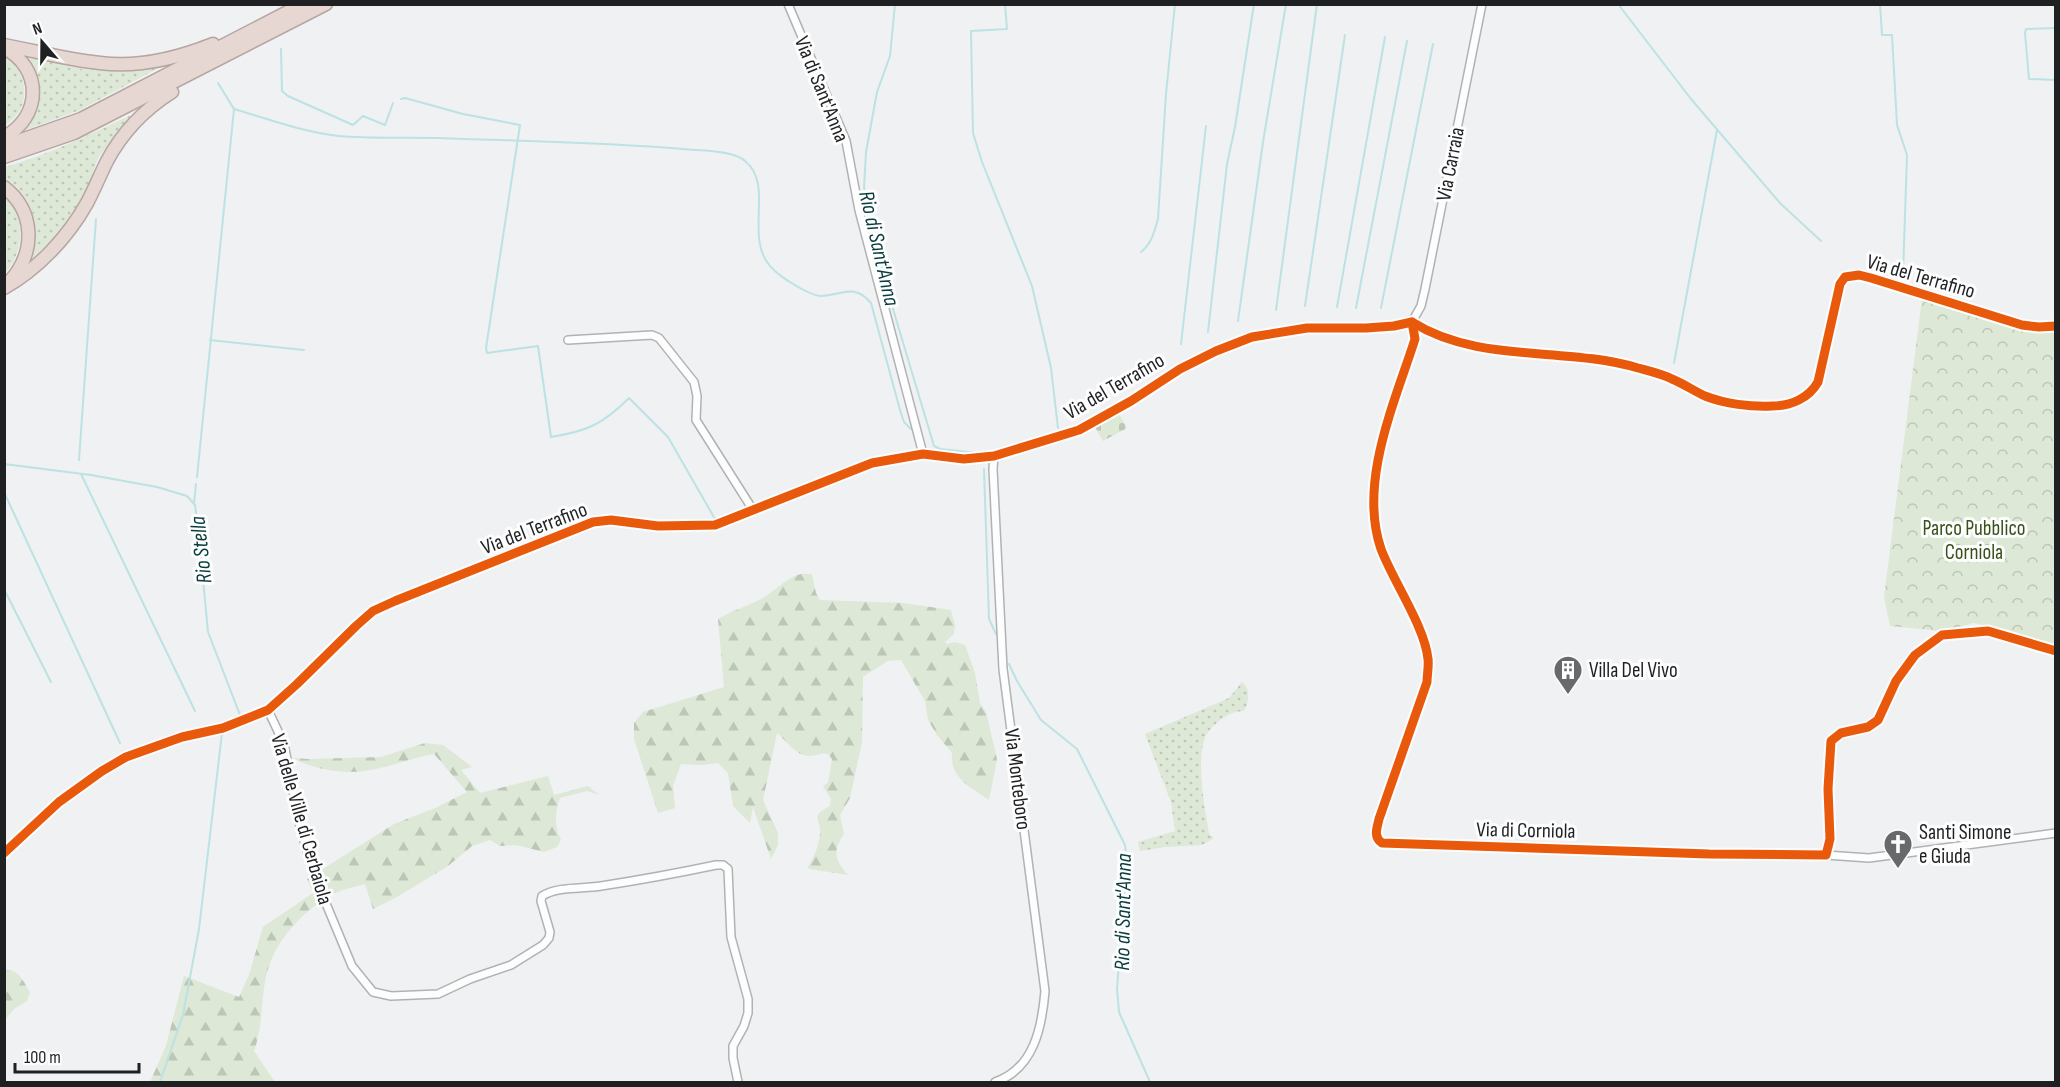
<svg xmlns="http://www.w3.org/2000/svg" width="2060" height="1087" font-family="'Sofia Sans Condensed',sans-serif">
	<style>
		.grass { fill: url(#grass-dots) }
		.forest { fill: url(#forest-firs) }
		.cemetery { fill: url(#cemetery-stones) }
		.park { fill: url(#park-crowns) }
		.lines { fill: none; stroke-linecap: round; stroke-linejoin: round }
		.stream { stroke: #bce2e3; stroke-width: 2 }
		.street-casing { stroke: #b1b2b4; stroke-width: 10 }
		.highway-casing { stroke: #b6a5a2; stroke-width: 15 }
		.street { stroke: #fdfdfd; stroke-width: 7 }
		.highway { stroke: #e6d7d3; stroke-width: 12 }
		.cycleway-casing { stroke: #fdfdfe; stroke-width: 13 }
		.cycleway { stroke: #e8590c; stroke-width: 9 }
		.labels { text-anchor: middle; stroke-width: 6; stroke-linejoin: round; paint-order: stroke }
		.street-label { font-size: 21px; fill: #1f2022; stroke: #fdfdfe }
		.park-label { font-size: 21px; fill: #374f18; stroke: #fdfdfe }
		.poi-label { font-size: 21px; fill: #1f2022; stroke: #fdfdfe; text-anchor: start }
		.water-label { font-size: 22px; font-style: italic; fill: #083c3d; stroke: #fdfdfe }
	</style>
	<defs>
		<pattern id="grass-dots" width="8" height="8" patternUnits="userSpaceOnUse" patternTransform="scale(1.5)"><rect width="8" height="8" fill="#dde8d6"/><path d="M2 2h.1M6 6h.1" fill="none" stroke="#bdc7b7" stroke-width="1.8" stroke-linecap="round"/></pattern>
		<pattern id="forest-firs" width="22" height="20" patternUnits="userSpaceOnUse" patternTransform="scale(1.5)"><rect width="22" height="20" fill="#dde8d6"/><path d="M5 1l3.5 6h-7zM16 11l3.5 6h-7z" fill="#bdc7b7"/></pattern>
		<pattern id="cemetery-stones" width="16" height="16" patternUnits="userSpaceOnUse" patternTransform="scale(1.5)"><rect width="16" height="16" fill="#dde8d6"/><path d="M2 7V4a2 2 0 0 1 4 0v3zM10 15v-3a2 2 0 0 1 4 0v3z" fill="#bdc7b7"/></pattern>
		<pattern id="park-crowns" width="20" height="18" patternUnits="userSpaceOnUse" patternTransform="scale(1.5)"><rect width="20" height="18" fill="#dde8d6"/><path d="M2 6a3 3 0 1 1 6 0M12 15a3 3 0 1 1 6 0" fill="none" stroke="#bdc7b7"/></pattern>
	</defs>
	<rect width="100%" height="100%" fill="#eff1f3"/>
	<g class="grass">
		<path d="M20,53L82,69L129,71L164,65L80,110L20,132C45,105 47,80 20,53Z"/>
		<path d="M5,57C22,65 29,91 21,108C17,116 11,121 5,126Z"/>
		<path d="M131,115L98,158L87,190L60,233L27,263C29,257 33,251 34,245C40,220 27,191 5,178V167C48,155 90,134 131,115Z"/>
		<path d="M5,197C26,216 24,254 5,273Z"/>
		<path d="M1242,682C1251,689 1249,702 1244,711C1234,711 1227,715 1219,721C1214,725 1209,730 1206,735C1195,759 1205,809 1209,834L1214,838L1202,845L1165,847L1140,851L1138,842L1175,831L1171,802L1145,734L1229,698Z"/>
	</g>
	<g class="forest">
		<path d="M801,574H812L816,593L820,600L903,603L951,610L955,625L954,634L945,642L947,644L955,642L965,645L975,673L980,703L986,712L997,759L989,800C970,786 950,779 952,753L937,735L928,720L925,701L901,660L887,661C879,668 870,671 863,677L862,742L850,798L840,815L844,834C832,851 835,860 848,875L809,869L808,867C814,857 819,846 820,834C822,820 808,817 830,806L831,799L823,786L828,783L832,759L828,754C820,752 816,756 809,756C796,756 786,740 777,733L763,800L778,833V845L771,859L753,807L750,823L733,806L728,773L718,763L700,765L681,764L673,786L675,808L658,813L634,739V723L643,712L724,687L718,619C732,610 747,607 761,599C776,591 785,578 801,574Z"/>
		<path d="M425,743L443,745L472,767L461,770L480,793L548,776L554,795L588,786L599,795L587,791L560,798C555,811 554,827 561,840L557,847L544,852L516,845L500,846L490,840L472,846L448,866L397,897L373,909L365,884C353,887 340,890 330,896C303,911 277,939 268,969C260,996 264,1024 254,1051L275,1082H150L166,1046L184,976L239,997L249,975L263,927L313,893L307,879L394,824L435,808L467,792L434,754C412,758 392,766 371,770C346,775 315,770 293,758L308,759L381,757Z"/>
		<path d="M5,970C19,969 23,981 30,992L27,1001L14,1009L5,1020Z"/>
	</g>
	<path class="cemetery" d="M1119,414L1127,428L1103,441L1095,427Z"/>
	<path class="park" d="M1922,299L2022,325L2055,326V651L2006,636L2001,629L1974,623L1942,631L1890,626L1884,597Z"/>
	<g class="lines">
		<g class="stream">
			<path d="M895,4L890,56L877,92L866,152L864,188L890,299L934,446L940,449L978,453"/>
			<path d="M1005,4L1007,29L971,31L973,133L982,162L1032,286L1051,368L1058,428"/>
			<path d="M1618,4L1691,99L1780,203L1821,241"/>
			<path d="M1880,4L1882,35H1892L1897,125L1907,155L1903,275"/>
			<path d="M2056,28L2026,29L2025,33L2029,79L2056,80"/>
			<path d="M281,49L282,91L288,96L353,125L363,116L385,125L393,103"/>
			<path d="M401,99L405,98L463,114L520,125L486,348L487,353L538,346L551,437C588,431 603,424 629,398L668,437L715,519"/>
			<path d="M234,109C268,119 303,132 339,136C372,139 406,137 439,138C520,141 602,142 683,149C700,151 733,150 745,161C776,185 741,241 774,270C782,278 810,296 821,296C840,296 854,282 871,303L900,410L904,422L911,429"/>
			<path d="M1141,252C1152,243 1154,232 1158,219L1166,94L1175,4"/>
			<path d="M1305,306L1345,35"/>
			<path d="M1337,307L1385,37"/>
			<path d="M1356,308L1407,41"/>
			<path d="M1381,308L1433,44"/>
			<path d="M1276,310L1317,4"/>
			<path d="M1238,321L1263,142L1286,4"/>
			<path d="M1208,332L1227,164L1235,127L1254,4"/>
			<path d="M210,340L304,350"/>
			<path d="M1181,344L1206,126"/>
			<path d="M1674,363L1717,130"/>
			<path d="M79,460L96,219"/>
			<path d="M4,464L91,475L157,487L187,496L195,505L198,526L208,632L240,715"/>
			<path d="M984,469L989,619L996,634"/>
			<path d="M81,474L195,711"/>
			<path d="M197,477L234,109L218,83"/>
			<path d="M4,492L120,743"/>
			<path d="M194,504L196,484"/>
			<path d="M4,589L51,682"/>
			<path d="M1009,664L1017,681L1041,720L1077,749L1125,845L1127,860L1117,989L1119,1012L1150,1082"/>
			<path d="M160,1082L183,1015L199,929L222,733"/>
		</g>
		<g class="street-casing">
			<g id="street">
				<path d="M788,4L846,141L859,210L923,454"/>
				<path d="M1412,322L1415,339C1395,402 1358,482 1381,549C1393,581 1425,627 1428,659C1429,666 1427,675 1427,682L1379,819C1377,828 1373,837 1382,843L1709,854L1826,855L1830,839L1828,789L1831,741L1841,733L1868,727L1878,720L1896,681L1915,655L1942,635L1988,631L2056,651"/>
				<path d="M1412,322L1421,306L1425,289L1482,4"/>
				<path d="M568,340L652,335L659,338L694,382L697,396L696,420L753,510"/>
				<path d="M994,456L993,469L1003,669L1045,991C1042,1027 1034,1069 995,1082"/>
				<path d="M268,710L284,744L299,822L312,870L352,966L373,992L391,996L438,994L470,979L511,965L543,945L549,938L550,932L541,901L542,896C558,886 583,889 601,886C640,880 678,873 716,865H723L728,869L731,937L748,999V1013L744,1026L733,1046V1058L738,1082"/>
				<path d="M4,853L59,802L102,771L126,757L182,737L223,728L268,710L297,684L356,626L373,611L395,601L593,522L611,520L658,526L715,525L872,463L923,454L964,459L994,456L1079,430L1131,401L1180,369L1216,351L1252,337L1307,328H1366L1394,326L1412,322C1479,364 1564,346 1638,368C1649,371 1662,374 1672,379C1684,384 1694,391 1705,396C1725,404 1751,407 1772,406C1791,406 1809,398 1818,382L1840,284L1845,277L1859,275L1871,278L2022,325L2039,327L2056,326"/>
				<path d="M1826,855L1869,858L2056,833"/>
			</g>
		</g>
		<g class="highway-casing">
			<g id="highway">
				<path d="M4,45C36,51 68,60 100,63C139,68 178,58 213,44"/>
				<path d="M4,48C43,68 42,117 4,137"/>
				<path d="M4,146L81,119L303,4"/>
				<path d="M4,157L74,133L326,4"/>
				<path d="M4,187C35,211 36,252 10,281"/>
				<path d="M4,288C38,269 68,237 87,203C94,190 100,175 107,161C122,133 145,109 172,92"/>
			</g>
		</g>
		<use href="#street" class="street"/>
		<use href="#highway" class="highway"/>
		<g class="cycleway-casing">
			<g id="cycleway">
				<path d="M1412,322L1415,339C1395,402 1358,482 1381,549C1393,581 1425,627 1428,659C1429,666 1427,675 1427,682L1379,819C1377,828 1373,837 1382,843L1709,854L1826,855L1830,839L1828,789L1831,741L1841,733L1868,727L1878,720L1896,681L1915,655L1942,635L1988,631L2056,651"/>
				<path d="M4,853L59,802L102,771L126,757L182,737L223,728L268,710L297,684L356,626L373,611L395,601L593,522L611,520L658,526L715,525L872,463L923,454L964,459L994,456L1079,430L1131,401L1180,369L1216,351L1252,337L1307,328H1366L1394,326L1412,322C1479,364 1564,346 1638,368C1649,371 1662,374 1672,379C1684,384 1694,391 1705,396C1725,404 1751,407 1772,406C1791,406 1809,398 1818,382L1840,284L1845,277L1859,275L1871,278L2022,325L2039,327L2056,326"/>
			</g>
		</g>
		<use href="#cycleway" class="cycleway"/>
	</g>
	<defs>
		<g id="building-pin" transform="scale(1.5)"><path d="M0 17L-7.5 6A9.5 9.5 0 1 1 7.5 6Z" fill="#68696b" stroke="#fdfdfe"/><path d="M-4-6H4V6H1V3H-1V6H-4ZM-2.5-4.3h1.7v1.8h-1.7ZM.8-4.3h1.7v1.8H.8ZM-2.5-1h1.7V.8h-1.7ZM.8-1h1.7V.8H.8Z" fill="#fff"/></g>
		<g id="church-pin" transform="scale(1.5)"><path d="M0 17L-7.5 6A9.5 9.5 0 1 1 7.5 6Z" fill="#68696b" stroke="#fdfdfe"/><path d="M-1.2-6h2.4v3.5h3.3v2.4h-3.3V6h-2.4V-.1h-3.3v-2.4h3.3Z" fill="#fff"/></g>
	</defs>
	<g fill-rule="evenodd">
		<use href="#building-pin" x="1568" y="670"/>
		<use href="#church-pin" x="1898" y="844"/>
	</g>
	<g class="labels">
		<g class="street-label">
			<text transform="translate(822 89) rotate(68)" y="7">Via di Sant'Anna</text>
			<text transform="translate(1450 164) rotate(-79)" y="7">Via Carraia</text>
			<text transform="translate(1921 276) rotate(16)" y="7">Via del Terrafino</text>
			<text transform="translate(1114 386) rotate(-30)" y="7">Via del Terrafino</text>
			<text transform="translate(534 528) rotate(-21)" y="7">Via del Terrafino</text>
			<text transform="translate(1018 779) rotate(83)" y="7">Via Monteboro</text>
			<text transform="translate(302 819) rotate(74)" y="7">Via delle Ville di Cerbaiola</text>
			<text transform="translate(1526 830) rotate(1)" y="7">Via di Corniola</text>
		</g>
		<g class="park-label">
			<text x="1974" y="535">Parco Pubblico<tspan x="1974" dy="24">Corniola</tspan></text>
		</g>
		<g class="poi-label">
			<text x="1589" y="677">Villa Del Vivo</text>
			<text x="1919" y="839">Santi Simone<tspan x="1919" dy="24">e Giuda</tspan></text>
		</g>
		<g class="water-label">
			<text transform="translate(880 248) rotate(77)" y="8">Rio di Sant'Anna</text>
			<text transform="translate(200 550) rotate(-96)" y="8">Rio Stella</text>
			<text transform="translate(1122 912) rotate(-89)" y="8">Rio di Sant'Anna</text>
		</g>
	</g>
	<rect width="2060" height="1087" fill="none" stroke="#1f2022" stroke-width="12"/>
	<g transform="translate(42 42) rotate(340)" stroke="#fdfdfe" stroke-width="4.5" paint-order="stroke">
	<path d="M0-4.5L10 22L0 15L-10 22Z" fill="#1f2022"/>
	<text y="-9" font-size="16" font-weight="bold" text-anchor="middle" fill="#1f2022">N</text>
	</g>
	<path d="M15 1063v9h124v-9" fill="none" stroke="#1f2022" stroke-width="3"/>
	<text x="24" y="1063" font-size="18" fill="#1f2022" stroke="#fdfdfe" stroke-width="4.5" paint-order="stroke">100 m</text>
</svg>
